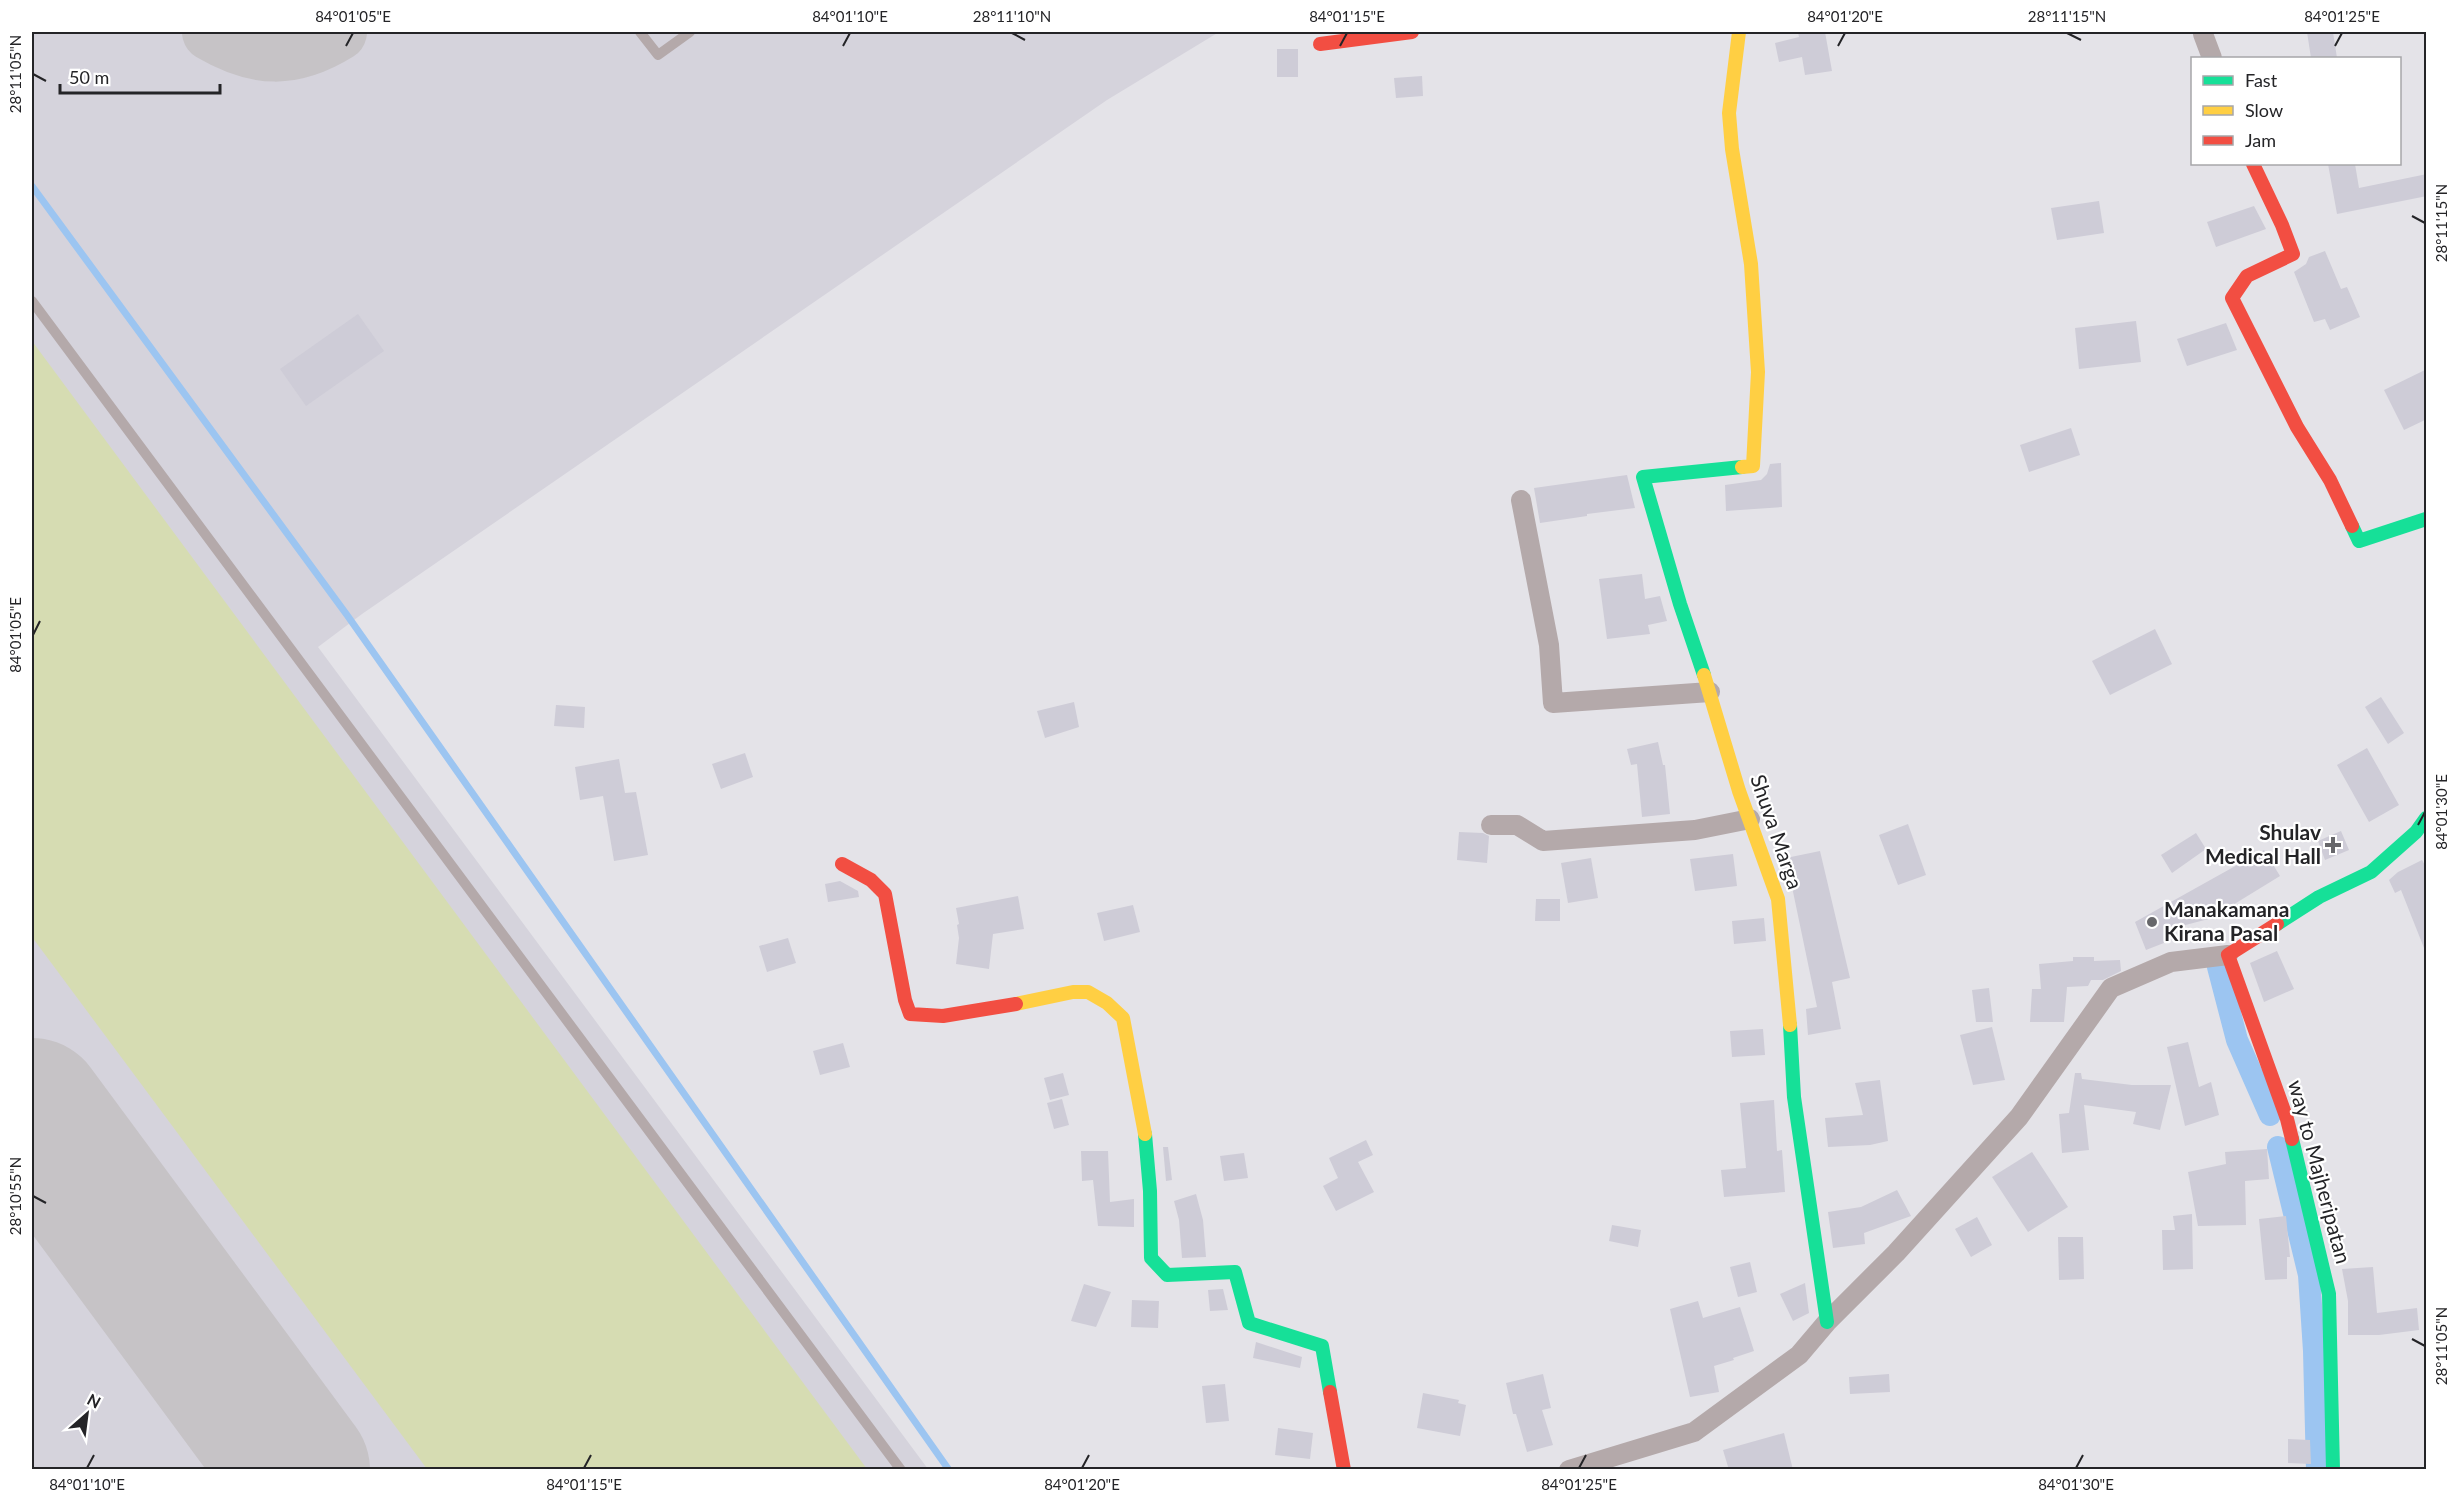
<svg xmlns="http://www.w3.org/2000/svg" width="2458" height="1501" font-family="Lato,sans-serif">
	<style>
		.built { fill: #d5d3dc }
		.green { fill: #d6dcb2 }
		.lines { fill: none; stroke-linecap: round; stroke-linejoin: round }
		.stream { stroke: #9cc5f1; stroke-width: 7 }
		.canal { stroke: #9cc5f1; stroke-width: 22 }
		.taxiway { stroke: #c6c3c6; stroke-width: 58 }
		.runway { stroke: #c6c3c6; stroke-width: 146 }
		.building { fill: #ceccd7 }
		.lane { stroke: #b4a9aa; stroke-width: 10 }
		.street { stroke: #b4a9aa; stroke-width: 20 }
		.fast { stroke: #16e098; stroke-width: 14 }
		.slow { stroke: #ffcf43; stroke-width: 14 }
		.jam { stroke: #f24e42; stroke-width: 14 }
		.ticks { fill: none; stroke: #242427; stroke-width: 2 }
		.poi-dot { fill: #67676b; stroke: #fff; stroke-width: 2 }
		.labels { text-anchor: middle; stroke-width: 4.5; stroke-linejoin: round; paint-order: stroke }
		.street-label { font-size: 21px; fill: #242427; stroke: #fff }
		.poi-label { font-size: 21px; font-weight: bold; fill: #242427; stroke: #fff; text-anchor: end }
		.neatline { fill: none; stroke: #242427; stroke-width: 2 }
		.ticks-label { font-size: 15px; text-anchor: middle; fill: #242427 }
	</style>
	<rect width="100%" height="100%" fill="#e4e3e8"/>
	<path class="built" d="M32,32H1219L1107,100L362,614L318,647L928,1469H32Z"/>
	<path class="green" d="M32,341L867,1469H427L32,937Z"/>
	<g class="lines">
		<path class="stream" d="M32,186L347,615L949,1470"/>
		<g class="canal">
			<path d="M2218,967L2237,1040L2270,1115"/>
			<path d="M2278,1147L2309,1275L2314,1351L2317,1470"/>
		</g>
		<path class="taxiway" d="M211,32C257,59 293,60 338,32"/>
		<path class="runway" d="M32,1111L297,1470"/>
	</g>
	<g class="building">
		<path d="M1798,32H1825L1832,71L1805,75L1802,57L1779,62L1775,43L1799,37Z"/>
		<path d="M2307,32H2333L2337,58H2311Z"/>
		<rect x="1277" y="49" width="21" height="28"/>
		<path d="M1422,76L1423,96L1396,98L1394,78Z"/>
		<path d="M2328,164H2355L2359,188L2427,174V196L2337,214Z"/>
		<path d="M2099,201L2104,233L2057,240L2051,208Z"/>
		<path d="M2254,206L2266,229L2216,247L2207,222Z"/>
		<path d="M2325,251L2341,289L2347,287L2360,317L2330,330L2325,319L2314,322L2294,272L2306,264L2309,257Z"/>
		<path d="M358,314L384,351L306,406L280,369Z"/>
		<path d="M2136,321L2141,362L2079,369L2075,328Z"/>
		<path d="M2226,323L2237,350L2187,366L2177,339Z"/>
		<path d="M2427,369V419L2404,430L2384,390Z"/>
		<path d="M2071,428L2080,455L2029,472L2020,445Z"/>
		<path d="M1781,463L1782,507L1726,511L1725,485L1761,480L1767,474L1770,464Z"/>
		<path d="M1627,475L1635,508L1587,514V516L1540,523L1534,488Z"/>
		<path d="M1642,574L1645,599L1660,596L1667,621L1648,625L1650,634L1607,639L1599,579Z"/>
		<path d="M2155,629L2172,664L2110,695L2092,661Z"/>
		<path d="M2381,697L2404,733L2388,744L2365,707Z"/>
		<path d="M1074,702L1079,727L1045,738L1037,711Z"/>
		<path d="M556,705L585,707L584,728L554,726Z"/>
		<path d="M1658,742L1663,765H1665L1670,814L1642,817L1637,764L1631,765L1627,749Z"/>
		<path d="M2367,748L2399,805L2369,822L2337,765Z"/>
		<path d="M745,753L753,777L721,789L712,764Z"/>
		<path d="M619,759L625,793L636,792L648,855L614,861L603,796L580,800L575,767Z"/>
		<path d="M1908,824L1926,875L1898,885L1879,835Z"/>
		<path d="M2341,831L2349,850L2325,860L2318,841Z"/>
		<path d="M1459,832L1483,833L1489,836L1487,863L1457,860Z"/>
		<path d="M2196,833L2206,849L2172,873L2161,855Z"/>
		<path d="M2264,850L2280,876L2223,911L2224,915L2170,929L2174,939L2146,950L2135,922Z"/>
		<path d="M1820,851L1850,978L1832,982L1841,1029L1808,1035L1806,1009L1817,1007L1786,858Z"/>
		<path d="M1733,854L1737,886L1695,891L1690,859Z"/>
		<path d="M1591,858L1598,898L1568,903L1561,863Z"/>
		<path d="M2422,860L2427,869L2426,953L2401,890L2395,893L2389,880L2398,872Z"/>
		<path d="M840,881L858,891L859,897L828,902L825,884Z"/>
		<path d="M1018,896L1024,929L993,934L989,969L956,964L959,938L957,925L959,924L956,908Z"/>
		<path d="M1536,899H1560V921H1535Z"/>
		<path d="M1133,905L1140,932L1104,941L1097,913Z"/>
		<path d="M1764,918L1766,941L1734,944L1732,921Z"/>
		<path d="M788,938L796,963L767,972L759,946Z"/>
		<path d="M2277,951L2294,989L2264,1002L2250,963Z"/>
		<path d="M2073,957H2094V961L2120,960L2121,971L2103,980H2091L2088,986L2067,987L2064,1022H2030L2032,989H2041L2039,964L2073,961Z"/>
		<path d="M1989,988L1993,1022H1976L1972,990Z"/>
		<path d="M1992,1027L2005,1080L1973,1085L1960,1035Z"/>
		<path d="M1763,1029L1765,1055L1732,1057L1730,1031Z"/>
		<path d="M2188,1042L2199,1087L2211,1082L2219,1115L2185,1126L2167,1047Z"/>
		<path d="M843,1043L850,1067L820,1075L813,1051Z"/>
		<path d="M1063,1073L1069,1095L1050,1100L1044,1078Z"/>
		<path d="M2075,1073H2081L2082,1079L2132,1085H2171L2160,1130L2133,1124L2136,1112L2084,1105L2089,1150L2062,1153L2059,1114L2069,1113Z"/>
		<path d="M1880,1080L1888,1141L1870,1145L1828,1147L1825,1118L1863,1115L1855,1083Z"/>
		<path d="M1062,1099L1069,1125L1054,1129L1047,1103Z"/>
		<path d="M1774,1100L1777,1151L1782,1150L1785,1192L1724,1197L1721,1170L1746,1168L1740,1103Z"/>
		<path d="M1366,1140L1373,1155L1358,1162L1374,1192L1336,1211L1323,1186L1338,1178L1329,1158Z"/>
		<path d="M1163,1147H1168L1172,1180L1166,1181Z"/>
		<path d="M2267,1149L2269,1179L2245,1181L2246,1225L2198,1226L2188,1172L2226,1164L2225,1152Z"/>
		<path d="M1081,1151H1108L1110,1202L1134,1199V1227L1098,1226L1093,1180L1082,1181Z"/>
		<path d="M2032,1152L2068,1207L2028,1232L1992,1177Z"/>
		<path d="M1244,1153L1248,1178L1224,1181L1220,1156Z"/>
		<path d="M1897,1190L1911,1216L1864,1233L1865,1244L1833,1248L1828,1212L1861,1207Z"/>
		<path d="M1196,1194L1203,1220L1206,1257L1182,1258L1179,1220L1174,1201Z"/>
		<path d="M2192,1214L2193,1269L2163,1270L2162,1230H2175L2173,1216Z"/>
		<path d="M2286,1216L2290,1257H2287V1279L2265,1280L2259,1219Z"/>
		<path d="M1977,1217L1992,1245L1971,1257L1955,1229Z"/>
		<path d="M1612,1225L1641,1230L1638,1247L1609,1241Z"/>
		<path d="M2058,1237H2083L2084,1279L2059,1280Z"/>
		<path d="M1750,1262L1757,1292L1738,1297L1730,1267Z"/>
		<path d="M2373,1267L2377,1313L2417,1308L2419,1330L2379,1335H2348V1301L2342,1269Z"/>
		<path d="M1805,1283L1809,1313L1793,1321L1780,1294Z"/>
		<path d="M1084,1284L1111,1292L1096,1327L1071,1321Z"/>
		<path d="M1223,1289L1228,1310L1210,1311L1208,1290Z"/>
		<path d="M1132,1300L1159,1301L1158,1328L1131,1327Z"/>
		<path d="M1698,1301L1703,1318L1740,1307L1754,1351L1733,1358L1734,1360L1714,1366L1719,1392L1690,1397L1670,1309Z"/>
		<path d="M1256,1342L1302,1357L1300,1368L1253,1358Z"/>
		<path d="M1543,1374L1551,1408L1542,1410L1553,1445L1527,1452L1516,1414H1513L1506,1383Z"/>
		<path d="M1889,1374L1890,1392L1850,1394L1849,1377Z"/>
		<path d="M1225,1384L1229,1421L1206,1423L1202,1386Z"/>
		<path d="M1423,1393L1459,1400L1458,1403L1466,1405L1460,1436L1417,1428Z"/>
		<path d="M1278,1428L1313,1433L1310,1459L1275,1455Z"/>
		<path d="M1784,1433L1793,1470H1729L1723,1450Z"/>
		<path d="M2288,1439L2310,1440L2311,1464L2288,1463Z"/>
	</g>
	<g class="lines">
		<g class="lane">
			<path d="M640,32L658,55L690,32"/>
			<path d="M32,301L901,1470"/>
		</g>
		<g class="street">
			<path d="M2203,34L2212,58"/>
			<path d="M1521,500L1549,645L1553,703L1710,692"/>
			<path d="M1491,825H1517L1543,841L1695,830L1750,819"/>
			<path d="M1569,1470L1694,1432L1799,1355L1827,1322L1896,1253L2019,1117L2111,988L2171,962L2228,955"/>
		</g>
		<g class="fast">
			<path d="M2352,526L2359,541L2426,519"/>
			<path d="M1704,675L1680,604L1643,477L1742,467"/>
			<path d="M2277,924L2319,897L2371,872L2416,832L2426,818"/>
			<path d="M1790,1025L1794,1097L1827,1322"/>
			<path d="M1145,1134L1150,1191L1151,1258L1167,1275L1235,1272L1249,1323L1322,1346L1330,1392"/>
			<path d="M2292,1139L2329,1294L2333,1470"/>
		</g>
		<g class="slow">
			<path d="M1739,32L1729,113L1732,149L1751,264L1758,372L1753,466L1742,467"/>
			<path d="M1704,675L1739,791L1778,899L1790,1025"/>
			<path d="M1016,1004L1073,992H1088L1107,1003L1123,1018L1145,1134"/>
		</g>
		<g class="jam">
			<path d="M1320,44L1412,32"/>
			<path d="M2253,164L2282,225L2293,254L2247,276L2232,298L2297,427L2330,480L2352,526"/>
			<path d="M842,864L871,880L885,894L905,1000L910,1014L943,1016L1016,1004"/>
			<path d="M2277,924L2228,955L2287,1119L2292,1139"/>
			<path d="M1330,1392L1344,1470"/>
		</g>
	</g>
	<path class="ticks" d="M1012,33L1025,40M2067,33L2081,40M346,46L353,33M843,46L850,33M1340,46L1347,33M1838,46L1845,33M2335,46L2342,33M33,74L46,81M2412,216L2425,223M33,635L40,621M2418,825L2425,812M33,1196L46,1203M2412,1339L2425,1346M87,1468L94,1455M584,1468L591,1455M1082,1468L1089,1455M1579,1468L1586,1455M2076,1468L2083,1455"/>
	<g class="poi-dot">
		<path d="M2330 836h6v6h6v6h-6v6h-6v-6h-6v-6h6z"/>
		<circle cx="2152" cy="922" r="6"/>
	</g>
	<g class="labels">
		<g class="street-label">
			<text transform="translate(1776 832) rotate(71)" y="7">Shuva Marga</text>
			<text transform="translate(2319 1172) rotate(75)" y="7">way to Majheripatan</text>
		</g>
		<g class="poi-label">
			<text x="2321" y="840">Shulav<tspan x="2321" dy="24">Medical Hall</tspan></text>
			<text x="2164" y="917" text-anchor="start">Manakamana<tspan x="2164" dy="24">Kirana Pasal</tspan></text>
		</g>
	</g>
	<rect width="2458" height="1501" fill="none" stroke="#ffffff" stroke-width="66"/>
	<rect x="2191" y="57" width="210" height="108" fill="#ffffff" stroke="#a7a7a9" stroke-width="1.5"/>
	<rect x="2203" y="76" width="30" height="9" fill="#16e098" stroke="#a7a7a9" stroke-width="1.5"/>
	<text x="2245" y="87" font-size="18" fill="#242427">Fast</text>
	<rect x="2203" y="106" width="30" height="9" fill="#ffcf43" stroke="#a7a7a9" stroke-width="1.5"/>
	<text x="2245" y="117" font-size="18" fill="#242427">Slow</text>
	<rect x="2203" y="136" width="30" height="9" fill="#f24e42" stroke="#a7a7a9" stroke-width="1.5"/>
	<text x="2245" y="147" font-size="18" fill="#242427">Jam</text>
	<g transform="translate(87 1414) rotate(28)" stroke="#ffffff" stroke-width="4.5" paint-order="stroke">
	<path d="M0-4.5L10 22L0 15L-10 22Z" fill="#242427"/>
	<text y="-9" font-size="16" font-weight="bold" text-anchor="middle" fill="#242427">N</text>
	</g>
	<path d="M60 84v9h160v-9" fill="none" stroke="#242427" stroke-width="3"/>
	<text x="69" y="84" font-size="18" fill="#242427" stroke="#ffffff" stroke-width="4.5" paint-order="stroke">50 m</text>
	<rect x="33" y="33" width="2392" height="1435" class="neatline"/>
	<g class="ticks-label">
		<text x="353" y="22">84°01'05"E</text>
		<text x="850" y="22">84°01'10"E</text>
		<text x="1012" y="22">28°11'10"N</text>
		<text x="1347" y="22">84°01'15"E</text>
		<text x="1845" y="22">84°01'20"E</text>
		<text x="2067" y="22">28°11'15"N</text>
		<text x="2342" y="22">84°01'25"E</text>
		<text transform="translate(16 74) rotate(-90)" y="5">28°11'05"N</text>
		<text transform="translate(2442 223) rotate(-90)" y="5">28°11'15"N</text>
		<text transform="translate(16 635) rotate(-90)" y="5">84°01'05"E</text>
		<text transform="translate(2442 812) rotate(-90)" y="5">84°01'30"E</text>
		<text transform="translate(16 1196) rotate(-90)" y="5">28°10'55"N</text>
		<text transform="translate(2442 1346) rotate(-90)" y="5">28°11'05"N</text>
		<text x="87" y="1490">84°01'10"E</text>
		<text x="584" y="1490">84°01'15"E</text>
		<text x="1082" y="1490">84°01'20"E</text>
		<text x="1579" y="1490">84°01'25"E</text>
		<text x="2076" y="1490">84°01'30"E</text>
	</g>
</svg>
